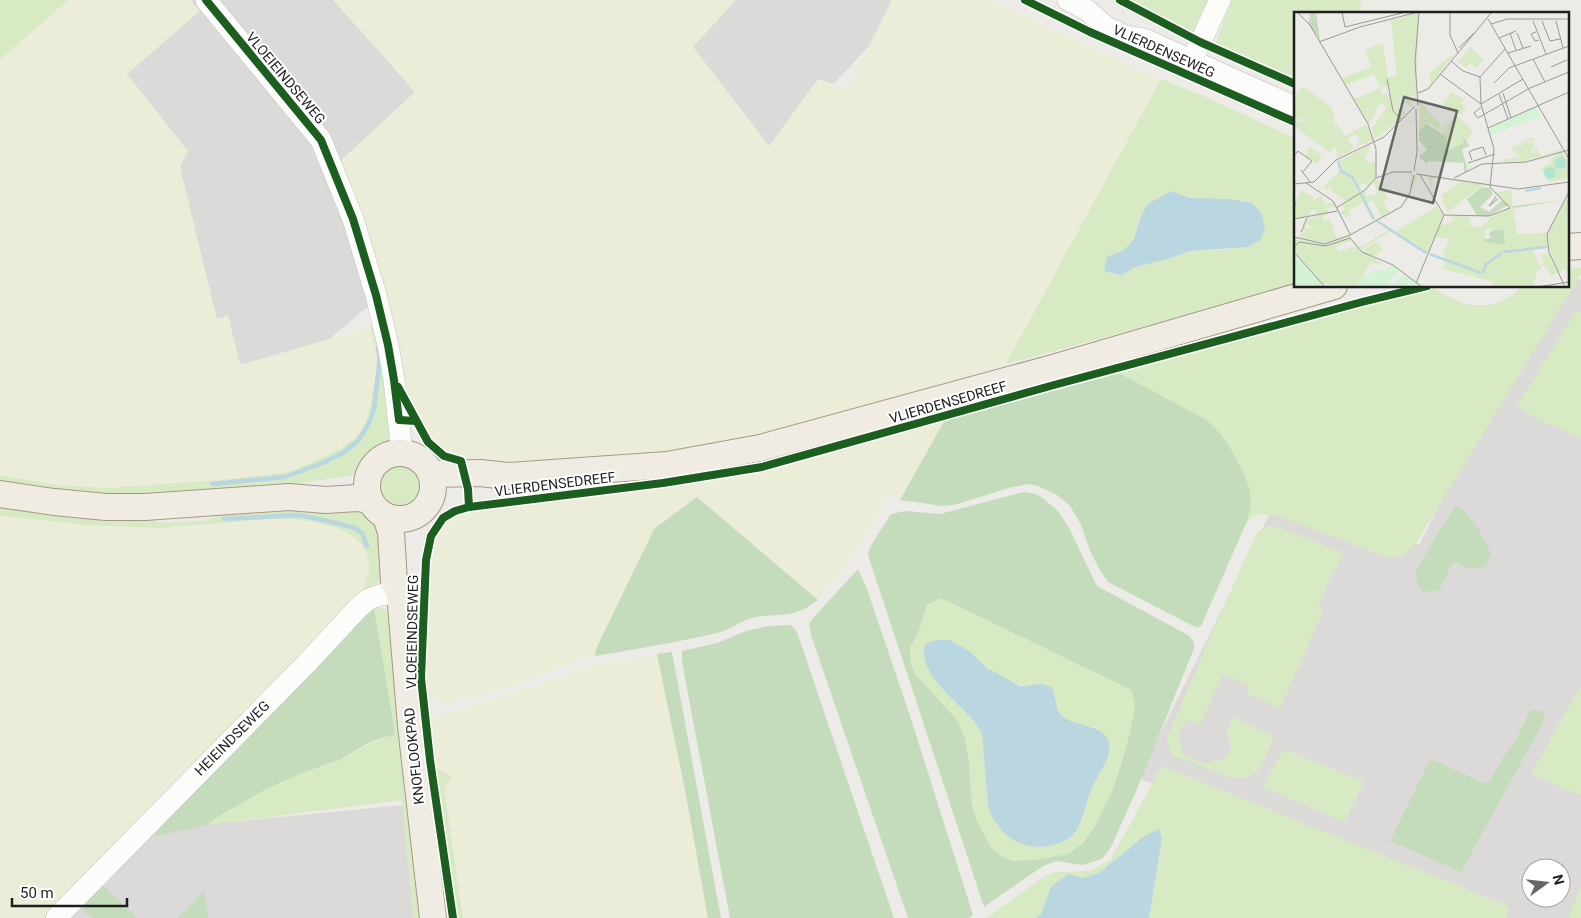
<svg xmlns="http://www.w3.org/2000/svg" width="1581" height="918" font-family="Roboto,sans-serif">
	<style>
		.residential { fill: #dbdad8; fill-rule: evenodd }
		.religious { fill: #dadad8 }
		.farmland { fill: #ebedd9 }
		.grass { fill: #d7eac4; fill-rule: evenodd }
		.forest { fill: #c5dcbc; fill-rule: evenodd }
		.water { fill: #b9d6e1 }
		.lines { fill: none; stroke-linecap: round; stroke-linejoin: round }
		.stream { stroke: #b9d6e1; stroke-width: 4.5 }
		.minor-casing { stroke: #c5c4c3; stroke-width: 22 }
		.major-casing { stroke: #a39a83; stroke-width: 28 }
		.minor { stroke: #fcfcfb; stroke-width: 21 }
		.major { stroke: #f0ece4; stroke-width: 26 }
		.cycleway-casing { stroke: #fff; stroke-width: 11 }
		.cycleway { stroke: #1b5e20; stroke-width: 8 }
		.labels { text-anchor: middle; stroke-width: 4; stroke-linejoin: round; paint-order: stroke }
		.street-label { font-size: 14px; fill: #1e1e1e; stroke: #fff }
		.inset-river { fill: none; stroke: #b9d6e1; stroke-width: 2.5 }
		.inset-road { fill: none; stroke: #9a9997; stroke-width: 1 }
		.view { fill: #666664; fill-opacity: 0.15; stroke: #666664; stroke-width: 2.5 }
		.inset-edge { fill: none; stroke: #1e1e1e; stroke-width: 2.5 }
	</style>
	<rect width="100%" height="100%" fill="#ecebe7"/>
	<g class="residential">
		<path d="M0,0H912L772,150L692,46L563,255L366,308L280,381L0,256Z"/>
		<path d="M1581,279V918H1488L1138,778L1287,479L1419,545L1550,289L1567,286V284ZM1531,868H1561V898H1531Z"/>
		<path d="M404,805L413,918H66L137,831Z"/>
	</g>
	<path class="religious" d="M1526,434L1537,438L1581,458V560L1499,522L1506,500L1496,496Z"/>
	<g class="farmland">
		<path d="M68,0H190L200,11L127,74L188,151L180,167L217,319L228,315L240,365L370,327L377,355L375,379L371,402L364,427L355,438L340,449L290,472L222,480L107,488L57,485L0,475V59Z"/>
		<path d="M333,0H736L693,47L769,146L818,79L847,89L892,0H990L1161,79L1006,364L835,418L777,433L666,454L471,467L466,458L461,455L452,454L440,448L429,433L424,423L416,416L411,405L401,368L339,162L415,92Z"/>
		<path d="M946,418L900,500L888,495L855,553L838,577L818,600L816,597H621L596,649L595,656L574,662L506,688L444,704L428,695L426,653L428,597L436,544L442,528L449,520L460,514L475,510L533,503L621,488L720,473L773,462Z"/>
		<path d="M0,515L84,525L160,528L283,518L301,520L333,526L352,536L364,548L369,563L368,575L361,594L46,918H0Z"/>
		<path d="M657,654L685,790L708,918H463L444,788L439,770L435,763L428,720L433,717L539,685L578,670L600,664Z"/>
	</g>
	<g class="grass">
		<path d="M0,0H68L0,59Z"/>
		<path d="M1127,0H1208L1193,32Z"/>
		<path d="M1232,0H1360L1362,14H1295V79L1215,44Z"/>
		<path d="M1161,79C1207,96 1250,118 1295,138V286L1006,364ZM1171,191L1190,198L1206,199L1231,249L1189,251L1174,257L1133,268L1122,275L1107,257L1124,250L1134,239L1141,216Z"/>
		<path d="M1581,268V274L1416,543C1406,554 1402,558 1387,557L1282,517L1260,514L1253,517L1247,522L1251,506L1249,492L1245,475L1219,432L1207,420L1119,373L1184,355L1225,340L1272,326L1434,288C1455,302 1474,311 1499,302C1508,298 1516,294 1521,286H1567V269Z"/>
		<path d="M1576,311L1581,312V438L1538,419L1517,406Z"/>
		<path d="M379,324L392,430L390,439L355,474L343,477L306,482L276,488L158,498L0,488V475L57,485L107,488L222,480L290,472L340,449L355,438L364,428L371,402L375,379L377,355L370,327Z"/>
		<circle cx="400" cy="486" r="23"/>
		<path d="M0,504L138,515L160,523L208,520L227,510H367L381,524L382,580L371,586L361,594C365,584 370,574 369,564C367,526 311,521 283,518L160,528L84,525L6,516L0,515Z"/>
		<path d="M1270,526L1280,528L1345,554L1330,578L1318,607L1324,610L1280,708L1246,693L1249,686L1223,674L1200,725L1188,719L1178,733L1182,754L1203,764L1226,758L1231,748L1227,732L1233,717L1274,736L1263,763L1256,773L1243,778H1231L1175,756L1171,752L1167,738L1212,633L1257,532Z"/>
		<path d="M939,599H943L1131,690L1135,705L1130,732L1121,765L1113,789L1095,826L1082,844L1068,854L1035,860L1013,861L1003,857L992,849L976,819L972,806L969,762L965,738L916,674L910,661V648L919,631L927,605ZM969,651C986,667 1006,686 1031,685L1058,709C1063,725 1083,725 1097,728L1108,755C1103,767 1096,778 1091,790C1085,804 1082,828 1071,837C1063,843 1054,845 1045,846L988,806L982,733C973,715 957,702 943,688Z"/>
		<path d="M373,604L384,608L389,614L425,918H413L402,800L207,825C236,802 271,785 305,772C316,767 328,765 338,760C359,751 372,740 394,735L386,678Z"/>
		<path d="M1581,685V796L1531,774Z"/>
		<path d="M1286,750L1362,781L1363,784L1344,822L1263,787L1281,753Z"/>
		<path d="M435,763L439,770L452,776L444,788L463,918H453Z"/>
		<path d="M1162,766L1508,906L1506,918H1149L1162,838L1143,837L1099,873L1051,887L1041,914L1036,918H986L1045,876L1055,872L1091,871L1111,859Z"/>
		<path d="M1581,886V918H1568Z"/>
	</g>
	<g class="forest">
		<path d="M1119,373L1207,420L1219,432L1229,446L1245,475L1250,492L1251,506L1248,519L1201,626L1197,628L1108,582L1101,572L1091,553L1081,525L1070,506L1057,495L1038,486L1028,484L1009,488L954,505L943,506L900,500L946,418L1083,383Z"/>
		<path d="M1024,492L1036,494L1043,498L1058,511L1069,528L1097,586L1188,635L1193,641L1195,646L1140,782L1111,847L1102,859L1083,865L1056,861L1043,866L984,907L868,555L870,547L891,514L905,511L940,514ZM939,599H943L1131,690L1135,705L1130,732L1121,765L1113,789L1095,826L1082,844L1068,854L1035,860L1013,861L1003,857L992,849L976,819L972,806L969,762L965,738L957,720L916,675L910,661V648L919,631L927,605Z"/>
		<path d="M697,497L818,600C792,620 781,612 752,618C742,620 734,627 724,631C715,634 704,636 694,638C662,645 628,650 595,656L596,649L654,529Z"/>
		<path d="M1456,505C1473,515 1482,536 1491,553L1486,565C1473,573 1466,567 1454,562L1451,565L1439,591L1424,592L1417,585L1416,571L1430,546Z"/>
		<path d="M858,569L867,589L912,722L973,915L969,918H908L811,635L809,624L813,618Z"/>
		<path d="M373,604L386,678L395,735L381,738L367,744L339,760L305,772L266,789L219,816L207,825L158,836L152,831Z"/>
		<path d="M791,625L797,632L894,918H730L682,662V651L717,643L746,631L768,626Z"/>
		<path d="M672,652L721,918H708L685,790L657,654Z"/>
		<path d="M1537,710L1543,712L1545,717L1541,726L1461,872L1390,841L1429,762L1436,761L1483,783L1489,782L1503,757L1515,742L1527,716L1530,711Z"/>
		<path d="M101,884L137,918H93L80,907Z"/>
		<path d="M204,891L208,918H177Z"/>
	</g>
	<g class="water">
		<path d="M1171,191L1190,198L1230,199L1252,203L1262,214L1265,230L1260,240L1248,247L1189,251L1174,257L1133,268L1122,275L1104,271L1107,257L1124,250L1134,239L1141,216L1148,204Z"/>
		<path d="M936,640H950L969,651L987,668L1020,686L1043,684L1052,688C1056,696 1055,710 1062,716C1075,728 1106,723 1109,744C1111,760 1097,775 1091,790C1085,804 1083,824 1073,835C1066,842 1057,844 1049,846C1019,851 997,833 988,806L982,733C967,705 916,678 925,644Z"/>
		<path d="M1159,829L1162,838L1149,918H1036L1041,914L1051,887L1068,874L1082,878L1099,873L1143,837Z"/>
	</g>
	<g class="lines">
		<g class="stream">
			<path d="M212,484L285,477L322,463L343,453L358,441L369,423L374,409L380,359L378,348"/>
			<path d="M224,519L298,515L332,522L355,528L362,533L367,546"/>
		</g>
		<g class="minor-casing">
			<g id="minor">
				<path d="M206,0L321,140L353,219L376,295L388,345L394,380L402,453"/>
				<path d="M1068,0L1087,10L1106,27L1126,36L1144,39L1295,107"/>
				<path d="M1192,60L1220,0"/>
				<path d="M56,918L306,664L358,608L369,599L380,595L400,593"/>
			</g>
		</g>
		<g class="major-casing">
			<g id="major">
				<path d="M1567,247L1581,246"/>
				<circle cx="400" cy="486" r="33"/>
				<path d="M431,474L480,473L508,476L667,465L760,448L1053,368L1334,286"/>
				<path d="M0,494L54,502L106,507H145L289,497L326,500L357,498L369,500"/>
				<path d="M386,517L391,532L394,582L400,593L411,726L433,918"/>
			</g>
		</g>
		<use href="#minor" class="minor"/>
		<use href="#major" class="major"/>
		<g class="cycleway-casing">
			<g id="cycleway">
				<path d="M206,0L321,140L353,219L376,295L388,345L394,380L399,420L416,421"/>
				<path d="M1025,0L1090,32L1295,122"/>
				<path d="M1120,0L1200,42L1295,84"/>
				<path d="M398,387L428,442L444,456L461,461L468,489L469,507"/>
				<path d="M453,918L430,760L421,678L422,654L426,560L431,536L443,518L455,511L469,507L663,483L762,467L1054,385L1362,302L1427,286"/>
			</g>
		</g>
		<use href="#cycleway" class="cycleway"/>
	</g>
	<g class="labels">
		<g class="street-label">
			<text transform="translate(1164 51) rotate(24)" y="5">VLIERDENSEWEG</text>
			<text transform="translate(286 78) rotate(50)" y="5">VLOEIEINDSEWEG</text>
			<text transform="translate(948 402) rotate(-16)" y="5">VLIERDENSEDREEF</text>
			<text transform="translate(555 484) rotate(-7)" y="5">VLIERDENSEDREEF</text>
			<text transform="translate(412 632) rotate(-89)" y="5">VLOEIEINDSEWEG</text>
			<text transform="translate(232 738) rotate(-45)" y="5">HEIEINDSEWEG</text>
			<text transform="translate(414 756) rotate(-96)" y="5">KNOFLOOKPAD</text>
		</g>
	</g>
	<g transform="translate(1294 12)">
		<rect width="275" height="275" fill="#ecebe7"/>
		<path d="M125,1L122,87L117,83L113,86L119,92L117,95L111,90L110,79L104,97L112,100L107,107L101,100L95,74L86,75L80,62L52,73L48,66L77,55L71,38L89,31L94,65L103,64L97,8ZM177,35L189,48L182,56L176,51L172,56L160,46L166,48ZM162,40L134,76L131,79L137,71L135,61ZM9,74L38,96L41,109L19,113L0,105V87ZM86,76L88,83L95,82L100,101L106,108L81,127L78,116L93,95L86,91L75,112L60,87ZM157,80L170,87L168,91L172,95L167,103L158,96L154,100L148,93ZM126,89L147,113L144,116L146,120L152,110L154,111L147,120L141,116L136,111L125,118ZM162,103L179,119L172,130L168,126L170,131L156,137L148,121ZM0,107L18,113L41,110L44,145L42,110L51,124L73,112L79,128L62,135L66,126L62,122L55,125L54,128L61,136L43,146L42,134L35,140L0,114ZM239,125L246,144L266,138L267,134L268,140L230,149L201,150L227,148L209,149V147L221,146L218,135ZM237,128L242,132L241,139L224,146L220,142L222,134ZM234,130L240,132L238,140L227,145L222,142V136ZM76,133L74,142L71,143L73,151L82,149L81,167L74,175L69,171L64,175L67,180L52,189L37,179L39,173L33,178L29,175L46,158L44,149ZM15,134L28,144L22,152L12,143ZM269,141L275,152V166L255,170L247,156L258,150L257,146ZM110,160H113L117,161L119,164L115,181L109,191L100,199L56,221L79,209L69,190L55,199L57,203L53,205L45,201L51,198L48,193L71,178L72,184L81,183L84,180L79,171L84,167L94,187L89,190L96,200L106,194L115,181L117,164ZM79,188L87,204L81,207L72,191ZM128,163L195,173L188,174L153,200L147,183L167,170L139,166L137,177L134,165ZM120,164H123L112,191L85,209L101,220L143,194L150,203L133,242L97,219L66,238L64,236L95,218L83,210L112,190ZM8,178L19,185V189L27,183L31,192L40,190L41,195L33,196L34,202L29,204V209L36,207L42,225L51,223L34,231L5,226L11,212L12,217L18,216L12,211L14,207L27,204L22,205L21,198H17L14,206L1,207V190ZM217,178L219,194L212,192L200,181ZM272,187H275L274,263L271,257L264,261L255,234L254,221ZM217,195L220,196L223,222L253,221L254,235L238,237L247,257L241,261L243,267L239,269L240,275H201L196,269L149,257L151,249L134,243L152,247L149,242L156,227L141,225L146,213L159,210L158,204L176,205L177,214L187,216L197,205ZM191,217L209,218L211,233L191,230ZM56,223L58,228L42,235L45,240L61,234L86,250L83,253L77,250L63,274L29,272L0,239L6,230L0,235V226L29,233ZM83,229L89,238L78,245L68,239ZM255,241L263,261L257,264L252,254L246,252L250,251L247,243Z" fill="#d7eac4" fill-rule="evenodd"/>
		<path d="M17,0H22L26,28L14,11ZM133,112L152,125L155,138L170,131L168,124L172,128L175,134L168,137L174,160H170V151L134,149L133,152L127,147L125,144L133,138L125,128V118ZM188,175L196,176L199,182L186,195L195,200L207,189L219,194L270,188L220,196L214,193L194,204H183L173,187ZM199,218H209L211,233L191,230V227L197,226L195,221Z" fill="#c5dcbc"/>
		<path d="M242,95L247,104L197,123L195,116ZM0,247L6,248L29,272L63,274L70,264L83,257L92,259L97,252L106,258L94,270L98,274L111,262L133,275H2Z" fill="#d4f3d5"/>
		<path d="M260 151a6 6 0 1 1 12 0a6 6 0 1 1-12 0ZM250 161a6 6 0 1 1 12 0a6 6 0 1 1-12 0Z" fill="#b1e5d2"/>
		<path class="inset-river" d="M44,149L47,159L58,165L66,179M231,179L247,176M67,182L80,207M83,209L132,241M209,240L253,235M136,242L187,261M189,261L192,252L208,241"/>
		<path class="inset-road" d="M3,0L16,13L74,112L82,137V166M48,0L51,15L112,0M156,0V23L164,41M194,7L275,147M239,9L252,42M248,9L256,29L266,27M262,9L269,36M197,12L213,7H275M242,20L237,22L241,29L245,28M216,21L222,38M223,21L229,36M205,26L222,19M25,30L66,15L124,0M165,36L180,21M214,41L237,34M239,47L251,70M157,49L169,59L186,65M257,55L273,48M146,62L187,92M93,67L99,99L108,108M200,71L215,56L275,34M124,81L134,77L198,0M209,81L217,106M205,82L214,107M187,92L229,67M124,93L121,50L125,0M187,95L180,101L184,106L236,76L275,60M194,116L275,80M0,144L4,139L18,149L9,160M178,148L175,140L179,138L189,135L192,143M174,151L201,142M7,158L17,171M120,159L123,140L122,97M122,162L224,177L275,170M126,163L150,203M160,166L188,152L232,150L275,138M12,171L39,189L56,222M0,172L20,170L42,148L90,125L121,94M202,185L195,194L204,187M42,196L71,178L82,166L99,160H118M150,203L195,204L216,196L196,175L200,137L187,92L186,65L211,37M0,207L43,199M0,207L1,190M7,220L13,206M0,225L31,232L56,223L107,195L116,181L120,163M0,236L5,230L32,234L56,226L68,240L99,253L128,275M0,240L31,275M122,271L150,203M243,275L275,270M271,275L255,240L253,222L275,180"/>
		<path class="view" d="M110,85L163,99L139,191L86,177Z"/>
		<rect width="275" height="275" class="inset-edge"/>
	</g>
	<g transform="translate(1546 883) rotate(75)"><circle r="24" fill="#ffffff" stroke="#a5a5a5"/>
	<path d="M0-4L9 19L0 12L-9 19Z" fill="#666664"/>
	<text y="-8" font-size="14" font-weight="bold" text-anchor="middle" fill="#1e1e1e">N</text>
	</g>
	<path d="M12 898v8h115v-8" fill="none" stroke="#1e1e1e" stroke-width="2.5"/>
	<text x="20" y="898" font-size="15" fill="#1e1e1e" stroke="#ffffff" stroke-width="4" paint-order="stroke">50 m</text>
</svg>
